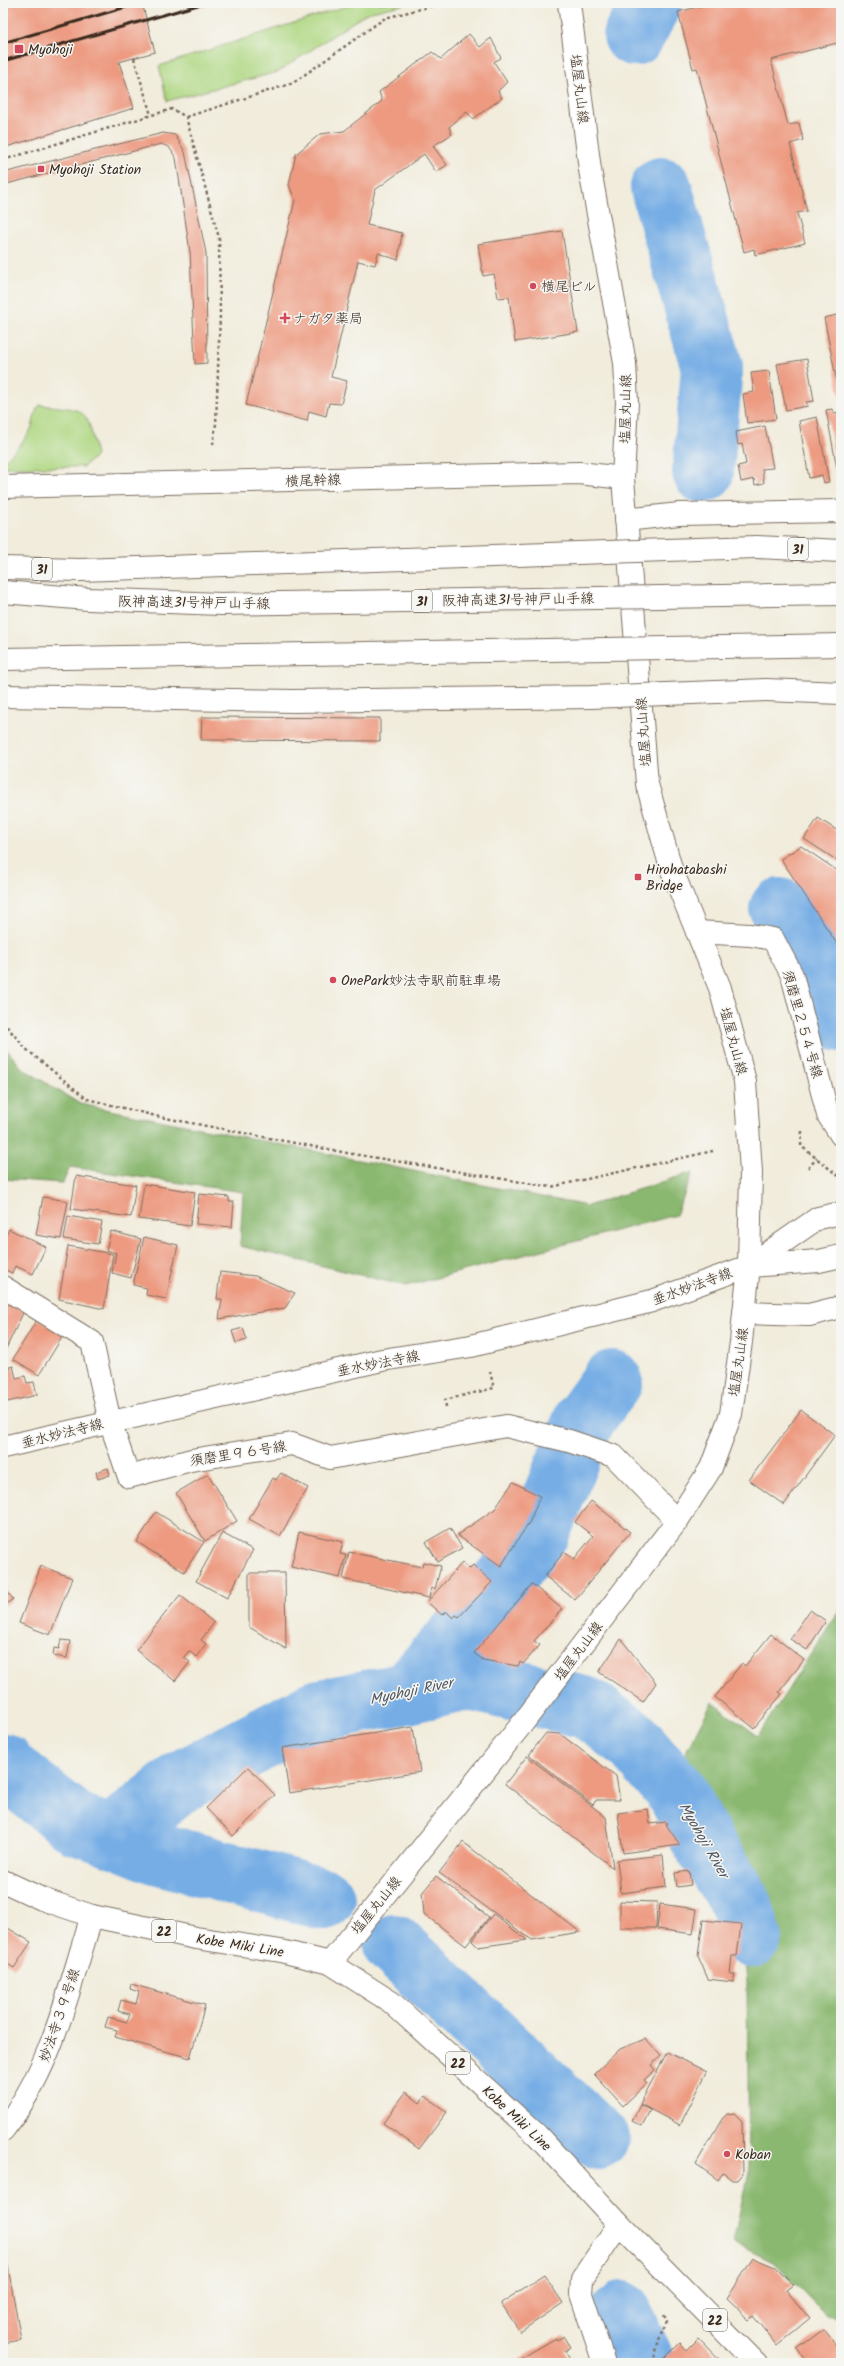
<svg xmlns="http://www.w3.org/2000/svg" width="844" height="2366" font-family="Kalam,'Klee One',sans-serif">
	<style>
		.green { fill: #aed781; stroke: #748050 }
		.forest { fill: #8ab86f; stroke: #627146 }
		.lines { fill: none; stroke-linecap: round; stroke-linejoin: round }
		.river { stroke: #76ade5; stroke-width: 62 }
		.building { fill: #ed9a80 }
		.minor-casing { stroke: #7b6e60; stroke-width: 24 }
		.tertiary-casing { stroke: #7b6e60; stroke-width: 24 }
		.primary-casing { stroke: #7b6e60; stroke-width: 24 }
		.motorway-casing { stroke: #7b6e60; stroke-width: 24 }
		.path { stroke: #7b6e60; stroke-width: 2.5; stroke-dasharray: 3 3; stroke-linecap: butt }
		.minor { stroke: #fff; stroke-width: 22 }
		.tertiary { stroke: #fff; stroke-width: 22 }
		.primary { stroke: #fff; stroke-width: 22 }
		.motorway { stroke: #fff; stroke-width: 22 }
		.rail { stroke: #3b2a1e; stroke-width: 3 }
		.motorway-bridge-casing { stroke: #7b6e60; stroke-width: 24; stroke-linecap: butt }
		.motorway-bridge { stroke: #fff; stroke-width: 22 }
		.poi-dot { fill: #d1495b; stroke: #f6f6f2; stroke-width: 1.5 }
		.labels { text-anchor: middle; stroke-width: 3; stroke-linejoin: round; paint-order: stroke }
		.shield { fill: #f6f6f2; stroke: #73675e; stroke-width: 1 }
		.shield-label { font-size: 13px; font-weight: bold; fill: #3b2a1e }
		.poi-label { font-size: 14px; fill: #3b2a1e; stroke: #f6f6f2; text-anchor: start }
		.street-label { font-size: 14px; fill: #3b2a1e; stroke: #f6f6f2 }
		.water-label { font-size: 15px; font-style: italic; fill: #505864; stroke: #f6f6f2 }
	</style>
	<rect width="100%" height="100%" fill="#f6f6f2"/>
	<filter id="ink" filterUnits="userSpaceOnUse"><feTurbulence type="fractalNoise" baseFrequency=".025" numOctaves="2"/><feDisplacementMap in="SourceGraphic" scale="8" xChannelSelector="R" yChannelSelector="G"/><feConvolveMatrix kernelMatrix="1 2 1 2 8 2 1 2 1" color-interpolation-filters="sRGB"/></filter>
	<filter id="wash" filterUnits="userSpaceOnUse"><feTurbulence type="fractalNoise" baseFrequency=".012" numOctaves="4" result="noise"/><feDisplacementMap in="SourceGraphic" scale="16" xChannelSelector="R" yChannelSelector="G"/><feGaussianBlur stdDeviation="0.9" result="paint"/><feColorMatrix in="noise" values="0 0 0 0 0 0 0 0 0 0 0 0 0 0 0 0 0 1.4 0 .05"/><feComposite in="paint" operator="in"/></filter>
	<g filter="url(#wash)">
		<rect width="100%" height="100%" fill="#f1ecdb"/>
		<g class="green">
			<path d="M356,3H410L367,13L278,72L167,101L159,66Z"/>
			<path d="M40,405C89,410 87,407 96,456L83,467H3V461C14,453 24,441 31,429C35,421 33,412 40,405Z"/>
		</g>
		<g class="forest">
			<path d="M3,1045L22,1068L80,1104L587,1206L693,1172L676,1215L406,1286L240,1246L243,1192L70,1167L63,1183L3,1179Z"/>
			<path d="M841,1607V2319L827,2316L775,2263L734,2243L749,2172L747,1983L742,1918L660,1801L712,1702L758,1736Z"/>
		</g>
		<g class="lines">
			<g class="river">
				<path d="M634,35L651,3"/>
				<path d="M661,188L712,367L703,472"/>
				<path d="M780,909L831,987L841,1021"/>
				<path d="M407,1693L483,1609L540,1530L584,1420L612,1381"/>
				<path d="M3,1764L9,1771L78,1825L113,1836L181,1782L316,1711L407,1693L466,1679L587,1708L633,1741L678,1794L700,1837L740,1901L751,1937"/>
				<path d="M113,1836L153,1852L324,1899"/>
				<path d="M394,1945L598,2138"/>
				<path d="M622,2312L644,2363"/>
			</g>
		</g>
		<g id="blocks">
			<g class="building">
				<path d="M3,3H142L155,52L119,62L134,108L3,148Z"/>
				<path d="M713,3H841V42L771,60L788,125L799,123L803,140L790,144L807,211L797,213L805,243L755,255L754,249L744,252L697,68L693,69L678,12Z"/>
				<path d="M469,34L480,47L491,38L501,58L494,62L507,82L498,91L502,98L473,119L467,112L449,127L452,134L433,146L447,165L436,172L424,154L375,190L367,225L402,233L398,260L378,253L375,265L358,261L331,377L347,381L341,404L329,403L326,416L309,411L307,421L246,405L295,200L289,185L296,154L320,134L344,131L382,101L379,92L432,52L441,59Z"/>
				<path d="M163,133L175,135L185,152L206,253L207,363L195,364L190,252L176,158L169,147L161,144L3,185V173Z"/>
				<path d="M562,231L578,332L515,342L509,297L498,298L494,274L483,276L478,244Z"/>
				<path d="M841,314V397H840L824,318Z"/>
				<path d="M807,359L814,401L806,402L808,406L786,410L777,364Z"/>
				<path d="M769,371L776,419L747,423L743,394L754,392L751,373Z"/>
				<path d="M832,409L833,413L841,412L839,479L826,410Z"/>
				<path d="M817,417L829,482L824,483L822,475L809,478L799,421Z"/>
				<path d="M765,426L773,468L762,469L764,483L755,485L754,479L741,482L738,466L746,464L742,444L738,445L736,432Z"/>
				<path d="M202,717L380,718V741L201,740Z"/>
				<path d="M818,818L841,833V863L804,839Z"/>
				<path d="M801,846L841,873V950L781,859Z"/>
				<path d="M76,1176L136,1185L131,1217L71,1209Z"/>
				<path d="M144,1184L195,1192L190,1226L139,1219Z"/>
				<path d="M199,1194L229,1197V1202H234L232,1227L196,1224Z"/>
				<path d="M43,1197L68,1201L61,1239L36,1235Z"/>
				<path d="M68,1216L102,1222L98,1244L64,1239Z"/>
				<path d="M9,1229L46,1247L33,1274L15,1266L12,1273L3,1269V1242Z"/>
				<path d="M111,1231L141,1239L131,1278L112,1273L116,1253L106,1250Z"/>
				<path d="M144,1237L178,1245L166,1299L146,1295L147,1288L133,1285Z"/>
				<path d="M68,1246L113,1254L104,1309L59,1299Z"/>
				<path d="M220,1272L255,1276L295,1293L285,1308L219,1319L222,1299H217Z"/>
				<path d="M3,1301L24,1311L3,1355Z"/>
				<path d="M38,1318L64,1334L39,1375L13,1359Z"/>
				<path d="M243,1328L247,1340L236,1343L232,1331Z"/>
				<path d="M4,1360L6,1368L13,1366L16,1378L25,1376L27,1383L34,1382L37,1395L3,1403Z"/>
				<path d="M801,1410L835,1435L784,1505L749,1480Z"/>
				<path d="M108,1468L110,1475L98,1479L96,1472Z"/>
				<path d="M281,1473L308,1488L280,1536L249,1519L273,1478L276,1480Z"/>
				<path d="M208,1474L237,1521L205,1541L176,1493Z"/>
				<path d="M513,1482L540,1496L530,1521L501,1566L457,1535L495,1509Z"/>
				<path d="M591,1501L630,1532L575,1600L545,1576L564,1552L574,1559L593,1536L575,1522Z"/>
				<path d="M156,1512L204,1542L184,1572L137,1542Z"/>
				<path d="M450,1528L462,1548L438,1562L426,1542Z"/>
				<path d="M299,1532L343,1542L340,1554L346,1555L340,1578L291,1567Z"/>
				<path d="M222,1533L253,1550L227,1598L196,1581Z"/>
				<path d="M349,1552L422,1567L423,1562L441,1566L435,1589L431,1588L429,1598L343,1579Z"/>
				<path d="M462,1563L469,1569L473,1565L492,1582L459,1617L456,1615L453,1618L446,1611L442,1615L427,1602Z"/>
				<path d="M41,1566L72,1578L50,1635L19,1623Z"/>
				<path d="M249,1573H285L286,1649L249,1627Z"/>
				<path d="M532,1584L562,1609L534,1641L540,1645L523,1664L520,1662L518,1666L483,1660L474,1653Z"/>
				<path d="M3,1587L13,1599L3,1607Z"/>
				<path d="M180,1595L214,1623L201,1640L206,1644L196,1657L189,1651L184,1657L190,1662L175,1681L136,1650Z"/>
				<path d="M810,1610L826,1621L807,1650L790,1639Z"/>
				<path d="M771,1634L804,1660L779,1692L782,1694L754,1728L715,1697L742,1663L745,1666Z"/>
				<path d="M621,1639L656,1683L643,1702L599,1672Z"/>
				<path d="M61,1640L70,1641L67,1658L53,1656L54,1648L59,1649Z"/>
				<path d="M413,1727L420,1772L289,1793L282,1748Z"/>
				<path d="M546,1733L560,1734L616,1776L620,1800H596L593,1805L529,1755Z"/>
				<path d="M527,1756L606,1817L613,1868L505,1784Z"/>
				<path d="M248,1767L275,1795L233,1836L206,1808Z"/>
				<path d="M648,1809L650,1824L666,1822L667,1826L680,1845L623,1853L618,1813Z"/>
				<path d="M463,1842L580,1932L532,1940L439,1873Z"/>
				<path d="M663,1855L666,1887L621,1893L617,1860Z"/>
				<path d="M689,1871L691,1885L677,1887L675,1873Z"/>
				<path d="M436,1876L489,1917L466,1946L424,1914L422,1893Z"/>
				<path d="M620,1901L657,1902L656,1928H620Z"/>
				<path d="M660,1904L697,1909L693,1934L657,1929Z"/>
				<path d="M493,1914L527,1940L478,1947L472,1941Z"/>
				<path d="M703,1920L741,1924L737,1956H732L730,1974H735L733,1982L708,1979L698,1956Z"/>
				<path d="M3,1925L31,1942L14,1968L3,1961Z"/>
				<path d="M131,1984L205,2005L190,2058L115,2037L117,2030L105,2027L108,2017L127,2022L130,2014L118,2011L121,2000L136,2004L139,1992L130,1989Z"/>
				<path d="M645,2039L661,2056L651,2065L655,2070L644,2080L647,2083L623,2106L594,2074L620,2049Z"/>
				<path d="M667,2052L707,2072L680,2125L640,2104Z"/>
				<path d="M406,2092L420,2103L425,2096L447,2112L419,2149L383,2123Z"/>
				<path d="M640,2105L650,2110L642,2126L632,2121Z"/>
				<path d="M734,2113L742,2121L743,2174L738,2180H732L723,2173L718,2180L696,2164L722,2119L727,2114Z"/>
				<path d="M6,2255L21,2340L3,2343V2256Z"/>
				<path d="M753,2258L775,2267L793,2285L786,2290L810,2319L777,2346L753,2316L749,2320L727,2299Z"/>
				<path d="M544,2275L563,2303L520,2332L501,2303Z"/>
				<path d="M824,2329L836,2345L841,2341V2363H807L797,2349Z"/>
				<path d="M564,2336L571,2347L565,2351L572,2363H513L556,2338L557,2340Z"/>
				<path d="M699,2338L723,2363H668L664,2359L680,2343L687,2350Z"/>
			</g>
		</g>
	</g>
	<g filter="url(#ink)">
		<use href="#blocks" fill-opacity="0" stroke="#7b6e60" stroke-width="1"/>
		<g class="lines">
			<g class="minor-casing">
				<g id="minor">
					<path d="M626,520L679,514L841,511"/>
					<path d="M697,932L750,935L773,939L792,975L828,1115L841,1135"/>
					<path d="M3,1287L92,1342L110,1422L129,1477L191,1460L292,1444L330,1458L506,1426L569,1441L614,1456L677,1521"/>
					<path d="M744,1313L809,1315L841,1307"/>
				</g>
			</g>
			<g class="tertiary-casing">
				<g id="tertiary">
					<path d="M3,487L579,473L623,478"/>
					<path d="M751,1266L819,1261L841,1256"/>
					<path d="M3,1447L382,1360L471,1346L652,1301L749,1266L818,1218L841,1213"/>
					<path d="M330,1963L522,1724L677,1521L711,1468L731,1414L741,1342L749,1266L751,1172L745,1081L720,988L671,868L647,784L623,478L627,403L625,363L590,170L569,3"/>
					<path d="M3,2130C53,2068 68,1989 92,1916"/>
					<path d="M604,2363L581,2294L582,2279L619,2224"/>
				</g>
			</g>
			<g class="primary-casing">
				<path id="primary" d="M3,1881L42,1899L92,1916L196,1938L281,1951L330,1963L391,2002L537,2135L619,2224L756,2363"/>
			</g>
			<g class="motorway-casing">
				<g id="motorway">
					<path d="M756,547L841,551"/>
					<path d="M3,568L80,570"/>
					<path d="M766,690L841,693"/>
				</g>
			</g>
			<g class="path">
				<path d="M134,58L151,115"/>
				<path d="M186,117L293,83L385,18L443,3"/>
				<path d="M3,160L172,109L186,117L219,238L220,314L216,424L213,444"/>
				<path d="M3,1022L26,1049L87,1099L160,1117L347,1153L551,1187L713,1151"/>
				<path d="M802,1131L801,1146L841,1178"/>
				<path d="M808,1168L817,1158"/>
				<path d="M446,1407L445,1400L494,1388L490,1372"/>
				<path d="M653,2363L660,2336L667,2321L663,2313"/>
			</g>
			<use href="#minor" class="minor"/>
			<use href="#tertiary" class="tertiary"/>
			<use href="#primary" class="primary"/>
			<use href="#motorway" class="motorway"/>
			<g class="rail">
				<path d="M3,43L140,3"/>
				<path d="M3,61L205,3"/>
			</g>
			<g class="motorway-bridge-casing">
				<g id="motorway-bridge">
					<path d="M80,570L756,547"/>
					<path d="M3,592L88,599L221,604L841,594"/>
					<path d="M3,659L841,645"/>
					<path d="M3,696L294,701L591,697L766,690"/>
				</g>
			</g>
			<use href="#motorway-bridge" class="motorway-bridge"/>
		</g>
	</g>
	<g class="poi-dot">
		<rect x="14" y="44" width="10" height="10" rx="2"/>
		<rect x="37" y="165" width="8" height="8" rx="2"/>
		<circle cx="533" cy="286" r="4"/>
		<path d="M283 312h4v4h4v4h-4v4h-4v-4h-4v-4h4z"/>
		<rect x="634" y="873" width="8" height="8" rx="2"/>
		<circle cx="333" cy="980" r="4"/>
		<circle cx="727" cy="2154" r="4"/>
	</g>
	<g class="labels">
		<g class="shield">
			<rect x="788" y="538" width="20" height="22" rx="3"/>
			<rect x="32" y="558" width="20" height="22" rx="3"/>
			<rect x="412" y="590" width="20" height="22" rx="3"/>
			<rect x="152" y="1920" width="24" height="22" rx="3"/>
			<rect x="446" y="2052" width="24" height="22" rx="3"/>
			<rect x="703" y="2309" width="24" height="22" rx="3"/>
		</g>
		<g class="shield-label">
			<text x="798" y="554">31</text>
			<text x="42" y="574">31</text>
			<text x="422" y="606">31</text>
			<text x="164" y="1936">22</text>
			<text x="458" y="2068">22</text>
			<text x="715" y="2325">22</text>
		</g>
		<g class="poi-label">
			<text x="28" y="54">Myohoji</text>
			<text x="49" y="174">Myohoji Station</text>
			<text x="541" y="291">横尾ビル</text>
			<text x="293" y="323">ナガタ薬局</text>
			<text x="646" y="874">Hirohatabashi<tspan x="646" dy="16">Bridge</tspan></text>
			<text x="341" y="985">OnePark妙法寺駅前駐車場</text>
			<text x="735" y="2159">Koban</text>
		</g>
		<g class="street-label">
			<text transform="translate(580 89) rotate(83)" y="5">塩屋丸山線</text>
			<text transform="translate(625 409) rotate(-89)" y="5">塩屋丸山線</text>
			<text transform="translate(313 480) rotate(-2)" y="5">横尾幹線</text>
			<text transform="translate(518 599) rotate(-1)" y="5">阪神高速31号神戸山手線</text>
			<text transform="translate(194 602) rotate(1)" y="5">阪神高速31号神戸山手線</text>
			<text transform="translate(643 732) rotate(-94)" y="5">塩屋丸山線</text>
			<text transform="translate(803 1024) rotate(74)" y="5">須磨里２５４号線</text>
			<text transform="translate(734 1041) rotate(75)" y="5">塩屋丸山線</text>
			<text transform="translate(692 1286) rotate(-20)" y="5">垂水妙法寺線</text>
			<text transform="translate(738 1362) rotate(-82)" y="5">塩屋丸山線</text>
			<text transform="translate(378 1363) rotate(-11)" y="5">垂水妙法寺線</text>
			<text transform="translate(62 1433) rotate(-14)" y="5">垂水妙法寺線</text>
			<text transform="translate(238 1453) rotate(-9)" y="5">須磨里９６号線</text>
			<text transform="translate(578 1651) rotate(-53)" y="5">塩屋丸山線</text>
			<text transform="translate(376 1905) rotate(-51)" y="5">塩屋丸山線</text>
			<text transform="translate(240 1945) rotate(9)" y="5">Kobe Miki Line</text>
			<text transform="translate(59 2015) rotate(-71)" y="5">妙法寺３９号線</text>
			<text transform="translate(517 2118) rotate(43)" y="5">Kobe Miki Line</text>
		</g>
		<g class="water-label">
			<text transform="translate(411 1691) rotate(-12)" y="5">Myohoji River</text>
			<text transform="translate(704 1840) rotate(60)" y="5">Myohoji River</text>
		</g>
	</g>
	<rect width="844" height="2366" fill="none" stroke="#f6f6f2" stroke-width="16"/>
</svg>
